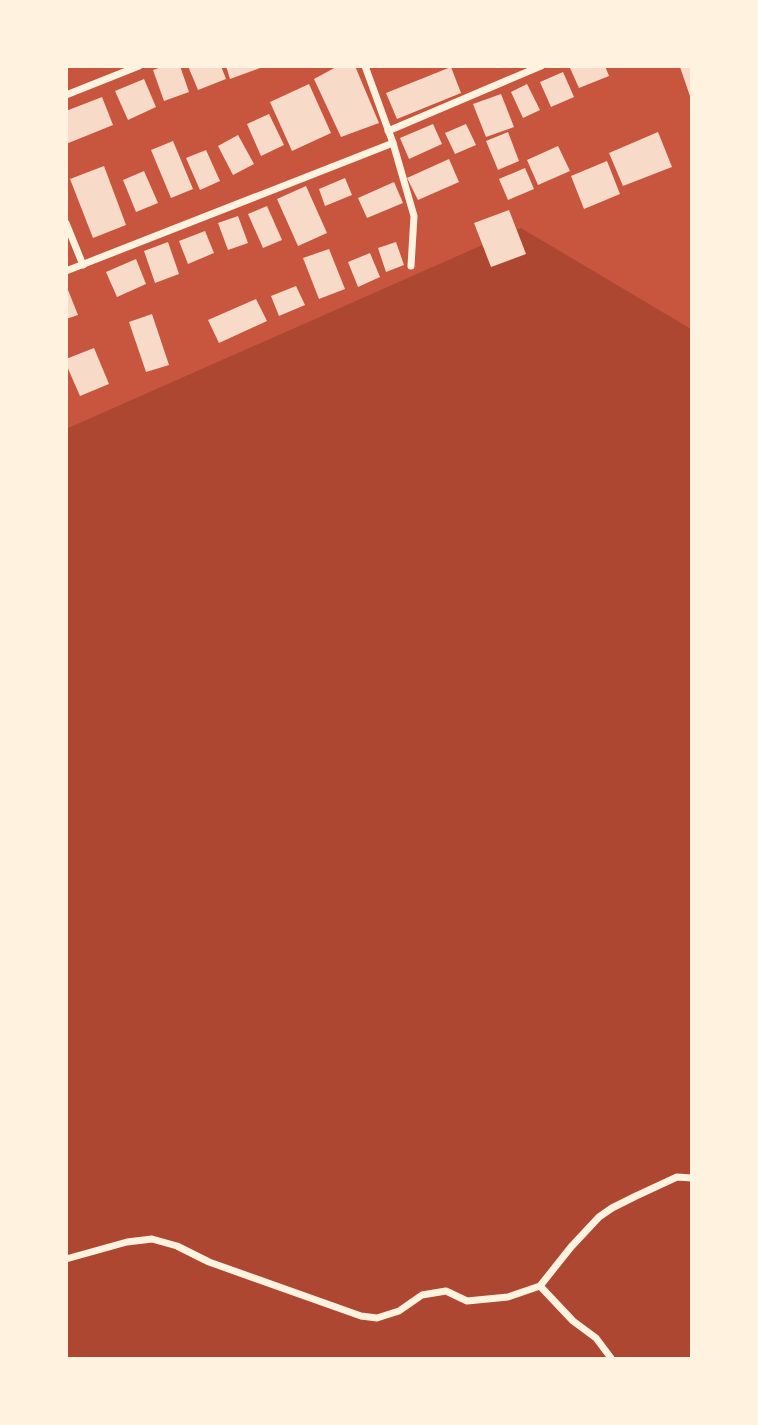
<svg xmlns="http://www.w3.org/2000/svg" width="758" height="1425" font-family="'Varela Round',sans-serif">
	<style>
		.green { fill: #ae4732 }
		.building { fill: #f7dbc8 }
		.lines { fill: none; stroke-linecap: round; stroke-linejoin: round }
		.minor { stroke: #fff3e0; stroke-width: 7 }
	</style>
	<rect width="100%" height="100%" fill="#c8553d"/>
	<path class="green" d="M521,228L691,329V1358H67L66,429Z"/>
	<g class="building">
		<path d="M164,66H180L189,92L164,101L153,70Z"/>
		<path d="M188,66H221L226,79L198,90Z"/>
		<path d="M226,66H263V67L230,79Z"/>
		<path d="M338,66H355L379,123L341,137L314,79Z"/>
		<path d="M574,66H605L609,76L579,88L570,68Z"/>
		<path d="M681,66H692V102L680,67Z"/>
		<path d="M451,67L461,93L397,119L386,93Z"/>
		<path d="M563,72L574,97L551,107L540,82Z"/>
		<path d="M144,79L156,107L128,120L115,91Z"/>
		<path d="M309,84L331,133L292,151L270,102Z"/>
		<path d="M527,84L540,110L523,118L511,92Z"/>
		<path d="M501,94L514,127L486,137L473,104Z"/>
		<path d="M102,97L113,125L66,144V111Z"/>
		<path d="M269,114L284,145L261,156L247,124Z"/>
		<path d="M433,124L442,144L409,159L400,138Z"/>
		<path d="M466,124L476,145L455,154L445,133Z"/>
		<path d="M508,132L519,161L498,170L486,141Z"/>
		<path d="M658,132L672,167L623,186L609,153Z"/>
		<path d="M238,135L254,164L233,175L218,146Z"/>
		<path d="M173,141L193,189L171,198L151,150Z"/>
		<path d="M558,146L570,171L538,185L527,160Z"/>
		<path d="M206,150L220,181L200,190L186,158Z"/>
		<path d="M449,159L459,182L418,200L407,178Z"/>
		<path d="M607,161L620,194L584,209L571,176Z"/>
		<path d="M104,166L126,225L93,238L70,179Z"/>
		<path d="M525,168L534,189L508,200L499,179Z"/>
		<path d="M144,171L158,203L136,212L123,180Z"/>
		<path d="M345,178L352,195L325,206L319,189Z"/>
		<path d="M394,182L403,203L367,218L358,198Z"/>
		<path d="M306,186L327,233L298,246L277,199Z"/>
		<path d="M267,206L282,240L263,248L248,214Z"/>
		<path d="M509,210L526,254L491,267L474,223Z"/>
		<path d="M238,216L248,243L228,250L218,223Z"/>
		<path d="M205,231L214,253L188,264L179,241Z"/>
		<path d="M168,242L179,274L155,283L144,251Z"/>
		<path d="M396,242L404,265L386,272L378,248Z"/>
		<path d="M329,249L345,289L319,299L303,258Z"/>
		<path d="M370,253L380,277L358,287L348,262Z"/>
		<path d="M136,259L146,284L117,297L106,272Z"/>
		<path d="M66,285L78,315L66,319Z"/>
		<path d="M296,286L305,305L279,316L271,296Z"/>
		<path d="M256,299L267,321L219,343L208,320Z"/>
		<path d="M152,314L169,365L146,372L129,322Z"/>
		<path d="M94,348L109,384L80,396L66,364V359Z"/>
	</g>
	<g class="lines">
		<g class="minor">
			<path d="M365,66L393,143L414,216L411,266"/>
			<path d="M66,95L139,66"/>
			<path d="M388,131L541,66"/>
			<path d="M66,223L83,265"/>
			<path d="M66,271L393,143"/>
			<path d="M66,1259L127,1242L152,1239L177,1246L209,1262L361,1316L377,1318L399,1311L422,1295L446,1291L467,1301L508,1297L540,1286L571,1247L599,1217L612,1208L636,1196L677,1177L692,1178"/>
			<path d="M540,1286L573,1321L596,1338L611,1358"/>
		</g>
	</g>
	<rect width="758" height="1425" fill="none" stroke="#fff3e0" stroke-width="136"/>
</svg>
